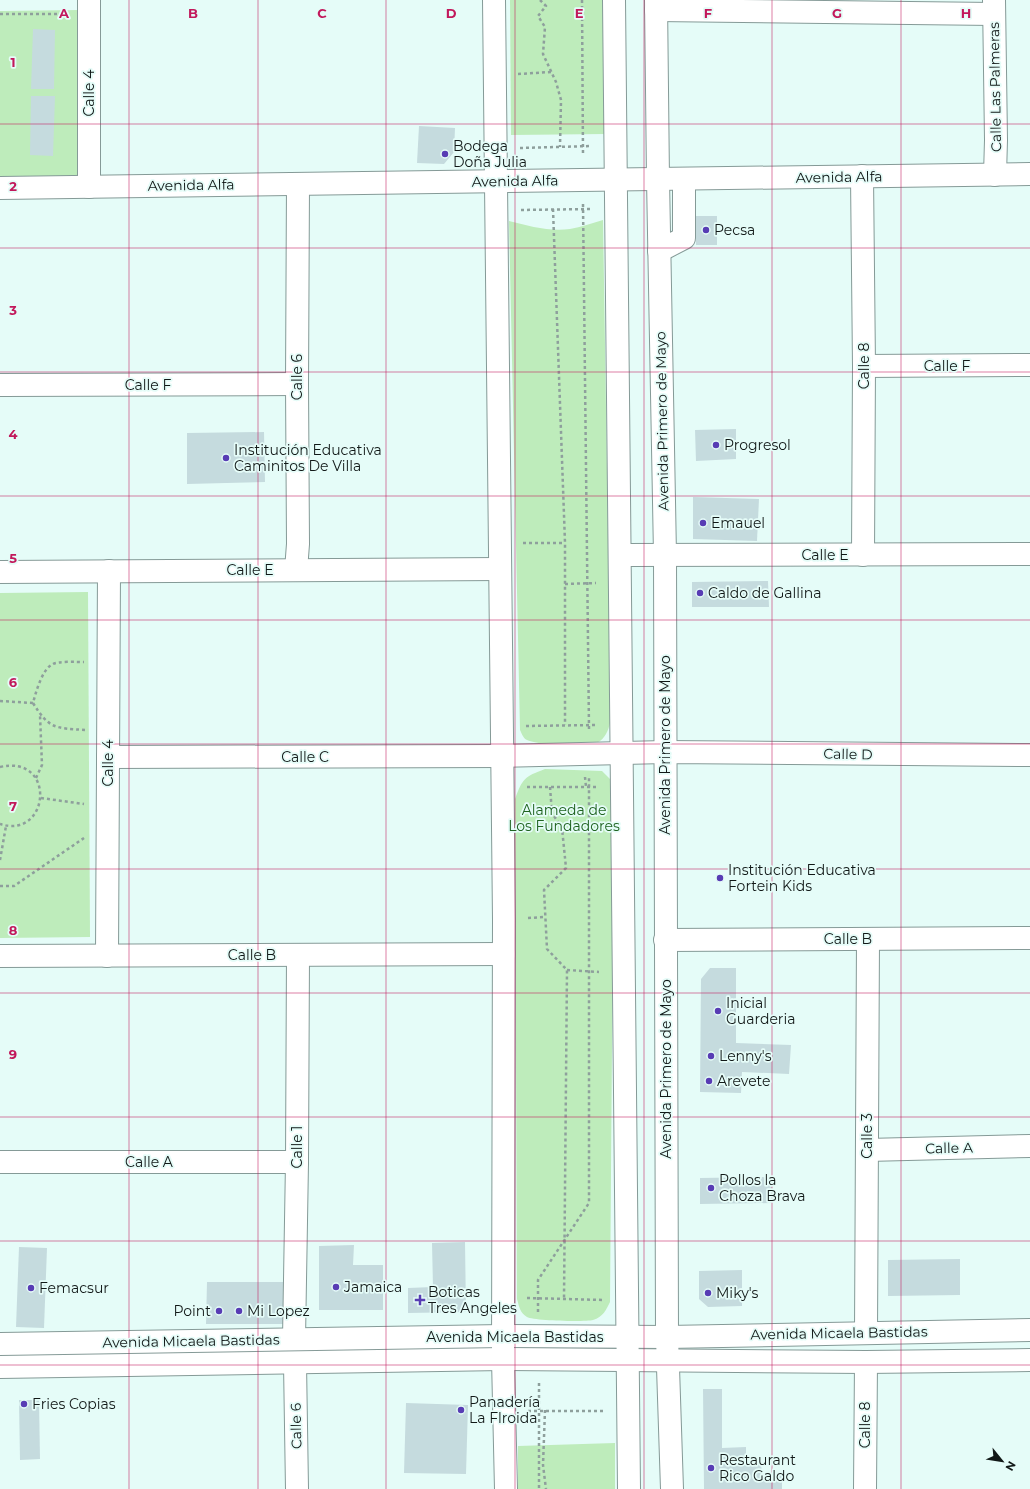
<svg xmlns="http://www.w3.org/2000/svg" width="1030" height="1489" font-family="Montserrat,sans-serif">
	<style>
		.green { fill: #beecbb }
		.building { fill: #c5dbde }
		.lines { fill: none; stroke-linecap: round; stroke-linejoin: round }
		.minor-casing { stroke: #859a97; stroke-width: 24 }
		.major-casing { stroke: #859a97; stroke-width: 24 }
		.path { stroke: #8e9f9c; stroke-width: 2.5; stroke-dasharray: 3 3; stroke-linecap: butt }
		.minor { stroke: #fff; stroke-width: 22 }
		.major { stroke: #fff; stroke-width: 22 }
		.grid { fill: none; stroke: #c2185b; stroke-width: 1; stroke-opacity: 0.55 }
		.poi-dot { fill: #583cb4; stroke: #e5fcf8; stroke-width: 1.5 }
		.labels { text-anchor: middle; stroke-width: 3.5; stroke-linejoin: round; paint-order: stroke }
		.street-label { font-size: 14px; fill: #111817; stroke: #e5fcf8 }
		.poi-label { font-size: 14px; fill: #111817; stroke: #e5fcf8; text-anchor: start }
		.park-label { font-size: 14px; fill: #1f631f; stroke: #e5fcf8 }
		.grid-label { font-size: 13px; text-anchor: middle; font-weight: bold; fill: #c2185b; stroke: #e5fcf8; stroke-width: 3.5; stroke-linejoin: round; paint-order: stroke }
	</style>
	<rect width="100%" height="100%" fill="#e5fcf8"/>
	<g class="green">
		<path d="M510,0H604L606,134L511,135Z"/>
		<path d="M79,10V178H0V11Z"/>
		<path d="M603,220L611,720C609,727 607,736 600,741C591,748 537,745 527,740C523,738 522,734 520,730L509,221C529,226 550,232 570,229C581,227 592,223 603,220Z"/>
		<path d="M88,592L90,937L0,938V593Z"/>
		<path d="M545,769L602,771L611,780L614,791L610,1302C606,1310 603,1317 593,1320C586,1322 534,1321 527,1317C520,1313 519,1306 517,1299L515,799C523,778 524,777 545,769Z"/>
		<path d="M615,1443V1489H518V1446Z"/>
	</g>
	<g class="building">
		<path d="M33,29L55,30L54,89H31Z"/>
		<path d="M31,96H55L53,156L30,155Z"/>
		<path d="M419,126L455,128L454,152L444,164L417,163Z"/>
		<rect x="696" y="216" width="21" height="29"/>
		<path d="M736,429V459L696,461L695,430Z"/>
		<path d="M264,432L265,482L187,484V433Z"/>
		<path d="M693,497L759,499L757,541L693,539Z"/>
		<path d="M768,581L769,607H692V582Z"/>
		<path d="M710,968H736V1043L791,1045L789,1074L742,1072L741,1093L700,1092L701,979Z"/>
		<path d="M772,1177V1203L700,1204V1178Z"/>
		<path d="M465,1242L466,1312L408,1313V1288L433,1287L432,1243Z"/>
		<path d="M354,1245L353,1265H383V1310H319V1246Z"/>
		<path d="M19,1247L47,1248L44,1328L16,1327Z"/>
		<path d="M960,1259V1295L888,1296V1260Z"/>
		<path d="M742,1270V1306L708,1307L699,1299V1271Z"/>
		<path d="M207,1282H284V1324H206Z"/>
		<path d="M703,1389H722V1448L746,1447V1463H761L762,1475H782V1489H704Z"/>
		<path d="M19,1400H39L40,1459L20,1460Z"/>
		<path d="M406,1403L468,1405L466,1474L404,1473Z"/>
	</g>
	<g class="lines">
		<g class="minor-casing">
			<g id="minor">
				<path d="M656,0L658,179L665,555L667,1337L672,1489"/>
				<path d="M994,0L996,140L995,175"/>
				<path d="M656,10L994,14"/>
				<path d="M862,176L864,366L863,555"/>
				<path d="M89,187V0"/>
				<path d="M0,188L1030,174"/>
				<path d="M659,251L684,238V179"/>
				<path d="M864,366L1030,365"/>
				<path d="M0,385L297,384"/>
				<path d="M620,555L1030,554"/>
				<path d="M296,570L298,544L297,384L298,184"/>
				<path d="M0,572L500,569"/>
				<path d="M108,757L502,756L665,752L1030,755"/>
				<path d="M665,940L1030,938"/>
				<path d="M0,956L504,954"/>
				<path d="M107,956L109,571"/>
				<path d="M867,1150L1030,1146"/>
				<path d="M0,1162H297"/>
				<path d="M866,1333L868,939"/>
				<path d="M294,1339L297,1162L298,955"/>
				<path d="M0,1344L503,1336"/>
				<path d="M295,1363L297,1489"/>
				<path d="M0,1367L503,1359"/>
				<path d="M865,1489L866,1362"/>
			</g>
		</g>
		<g class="major-casing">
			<g id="major">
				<path d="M494,0L504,919L503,1359L506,1489"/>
				<path d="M614,0L629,1489"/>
				<path d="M503,1336L667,1337L1030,1330"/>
				<path d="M503,1359L866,1362L1030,1360"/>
			</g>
		</g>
		<g class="path">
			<path d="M540,0L546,6L538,16L545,27L543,54L556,82L561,100L560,147"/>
			<path d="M582,0L583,155"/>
			<path d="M0,14H65"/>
			<path d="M518,74L551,72"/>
			<path d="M520,148L591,146"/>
			<path d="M583,204L589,729"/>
			<path d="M553,209L565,543V725"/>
			<path d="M521,210L592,209"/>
			<path d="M523,543H565"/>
			<path d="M565,584L596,583"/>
			<path d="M0,701L33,703C36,692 42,669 53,664C58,661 77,662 84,662"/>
			<path d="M33,703C49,729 55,728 85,730"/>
			<path d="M526,726L597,725"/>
			<path d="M0,767C57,754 50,840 0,824"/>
			<path d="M585,777L586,787"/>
			<path d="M36,778L42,765L40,715"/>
			<path d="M527,787H598"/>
			<path d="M550,787L552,813L562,828L566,868L544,890L547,949L567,970L564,1299"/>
			<path d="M41,798L84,804"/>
			<path d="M0,860L6,826"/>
			<path d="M0,886H14L84,838"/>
			<path d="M528,918L545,917"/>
			<path d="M567,970L599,972"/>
			<path d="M527,1298L604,1300"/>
			<path d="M538,1312V1280L589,1203V778"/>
			<path d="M539,1383V1489"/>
			<path d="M545,1410L543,1465L546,1489"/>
			<path d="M528,1411H605"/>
		</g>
		<use href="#minor" class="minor"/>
		<use href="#major" class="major"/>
	</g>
	<path class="grid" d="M129,0V1489M258,0V1489M386,0V1489M515,0V1489M644,0V1489M772,0V1489M901,0V1489M0,124H1030M0,248H1030M0,372H1030M0,496H1030M0,620H1030M0,744H1030M0,869H1030M0,993H1030M0,1117H1030M0,1241H1030M0,1365H1030"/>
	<g class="poi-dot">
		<circle cx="445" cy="154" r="4"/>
		<circle cx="706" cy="230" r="4"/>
		<circle cx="716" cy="445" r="4"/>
		<circle cx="226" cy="458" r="4"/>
		<circle cx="703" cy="523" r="4"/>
		<circle cx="700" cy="593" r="4"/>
		<circle cx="720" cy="878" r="4"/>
		<circle cx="718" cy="1011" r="4"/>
		<circle cx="711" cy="1056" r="4"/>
		<circle cx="709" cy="1081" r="4"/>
		<circle cx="711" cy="1188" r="4"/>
		<circle cx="336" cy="1287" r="4"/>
		<circle cx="31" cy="1288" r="4"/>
		<circle cx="708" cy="1293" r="4"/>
		<path d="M418 1294h4v4h4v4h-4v4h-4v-4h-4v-4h4z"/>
		<circle cx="219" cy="1311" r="4"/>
		<circle cx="239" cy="1311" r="4"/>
		<circle cx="24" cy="1404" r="4"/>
		<circle cx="461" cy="1410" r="4"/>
		<circle cx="711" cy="1468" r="4"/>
	</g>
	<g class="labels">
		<g class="street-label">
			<text transform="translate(995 87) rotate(-91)" y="5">Calle Las Palmeras</text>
			<text transform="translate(89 93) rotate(-90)" y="5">Calle 4</text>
			<text transform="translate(839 177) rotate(-1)" y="5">Avenida Alfa</text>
			<text transform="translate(515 181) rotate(-1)" y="5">Avenida Alfa</text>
			<text transform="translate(191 185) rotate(-1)" y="5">Avenida Alfa</text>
			<text transform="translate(864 366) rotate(-90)" y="5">Calle 8</text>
			<text x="947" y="371">Calle F</text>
			<text transform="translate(297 377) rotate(-90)" y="5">Calle 6</text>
			<text x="148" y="390">Calle F</text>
			<text transform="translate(662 421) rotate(-91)" y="5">Avenida Primero de Mayo</text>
			<text x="825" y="560">Calle E</text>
			<text x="250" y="575">Calle E</text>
			<text transform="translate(665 745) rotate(-90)" y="5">Avenida Primero de Mayo</text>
			<text transform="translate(848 754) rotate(1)" y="5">Calle D</text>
			<text x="305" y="762">Calle C</text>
			<text transform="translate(108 763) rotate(-90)" y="5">Calle 4</text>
			<text x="848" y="944">Calle B</text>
			<text x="252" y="960">Calle B</text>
			<text transform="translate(666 1069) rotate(-90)" y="5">Avenida Primero de Mayo</text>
			<text transform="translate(867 1136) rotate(-90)" y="5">Calle 3</text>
			<text transform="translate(297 1147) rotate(-90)" y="5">Calle 1</text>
			<text transform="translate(949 1148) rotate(-1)" y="5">Calle A</text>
			<text x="149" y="1167">Calle A</text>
			<text transform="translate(839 1333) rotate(-1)" y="5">Avenida Micaela Bastidas</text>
			<text x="515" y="1342">Avenida Micaela Bastidas</text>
			<text transform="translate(191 1341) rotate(-1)" y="5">Avenida Micaela Bastidas</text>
			<text transform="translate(865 1425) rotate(-90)" y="5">Calle 8</text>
			<text transform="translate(296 1426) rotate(-91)" y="5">Calle 6</text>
		</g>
		<g class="poi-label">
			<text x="453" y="151">Bodega<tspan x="453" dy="16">Doña Julia</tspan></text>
			<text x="714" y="235">Pecsa</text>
			<text x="724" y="450">Progresol</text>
			<text x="234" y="455">Institución Educativa<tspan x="234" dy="16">Caminitos De Villa</tspan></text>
			<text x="711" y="528">Emauel</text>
			<text x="708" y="598">Caldo de Gallina</text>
			<text x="728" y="875">Institución Educativa<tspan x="728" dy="16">Fortein Kids</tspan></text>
			<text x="726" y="1008">Inicial<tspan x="726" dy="16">Guarderia</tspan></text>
			<text x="719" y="1061">Lenny's</text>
			<text x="717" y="1086">Arevete</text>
			<text x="719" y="1185">Pollos la<tspan x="719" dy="16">Choza Brava</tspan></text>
			<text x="344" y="1292">Jamaica</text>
			<text x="39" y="1293">Femacsur</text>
			<text x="428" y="1297">Boticas<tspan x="428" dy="16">Tres Angeles</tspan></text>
			<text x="716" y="1298">Miky's</text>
			<text x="211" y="1316" text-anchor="end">Point</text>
			<text x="247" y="1316">Mi Lopez</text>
			<text x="469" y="1407">Panadería<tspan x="469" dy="16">La Flroida</tspan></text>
			<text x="32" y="1409">Fries Copias</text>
			<text x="719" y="1465">Restaurant<tspan x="719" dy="16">Rico Galdo</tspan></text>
		</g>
		<g class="park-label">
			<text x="564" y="815">Alameda de<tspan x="564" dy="16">Los Fundadores</tspan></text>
		</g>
	</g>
	<g class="grid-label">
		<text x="64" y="18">A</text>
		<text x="193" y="18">B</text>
		<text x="322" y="18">C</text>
		<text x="451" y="18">D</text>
		<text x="579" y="18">E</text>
		<text x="708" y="18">F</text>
		<text x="837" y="18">G</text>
		<text x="966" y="18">H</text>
		<text x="13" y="67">1</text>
		<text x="13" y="191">2</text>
		<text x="13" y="315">3</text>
		<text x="13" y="439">4</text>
		<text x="13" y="563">5</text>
		<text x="13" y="687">6</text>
		<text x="13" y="811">7</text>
		<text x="13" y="935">8</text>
		<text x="13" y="1059">9</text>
	</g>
	<g transform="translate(1002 1461) rotate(120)" stroke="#e5fcf8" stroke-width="3" paint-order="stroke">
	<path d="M0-3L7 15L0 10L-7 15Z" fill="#111817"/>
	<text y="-6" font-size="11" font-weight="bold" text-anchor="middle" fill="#111817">N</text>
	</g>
</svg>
